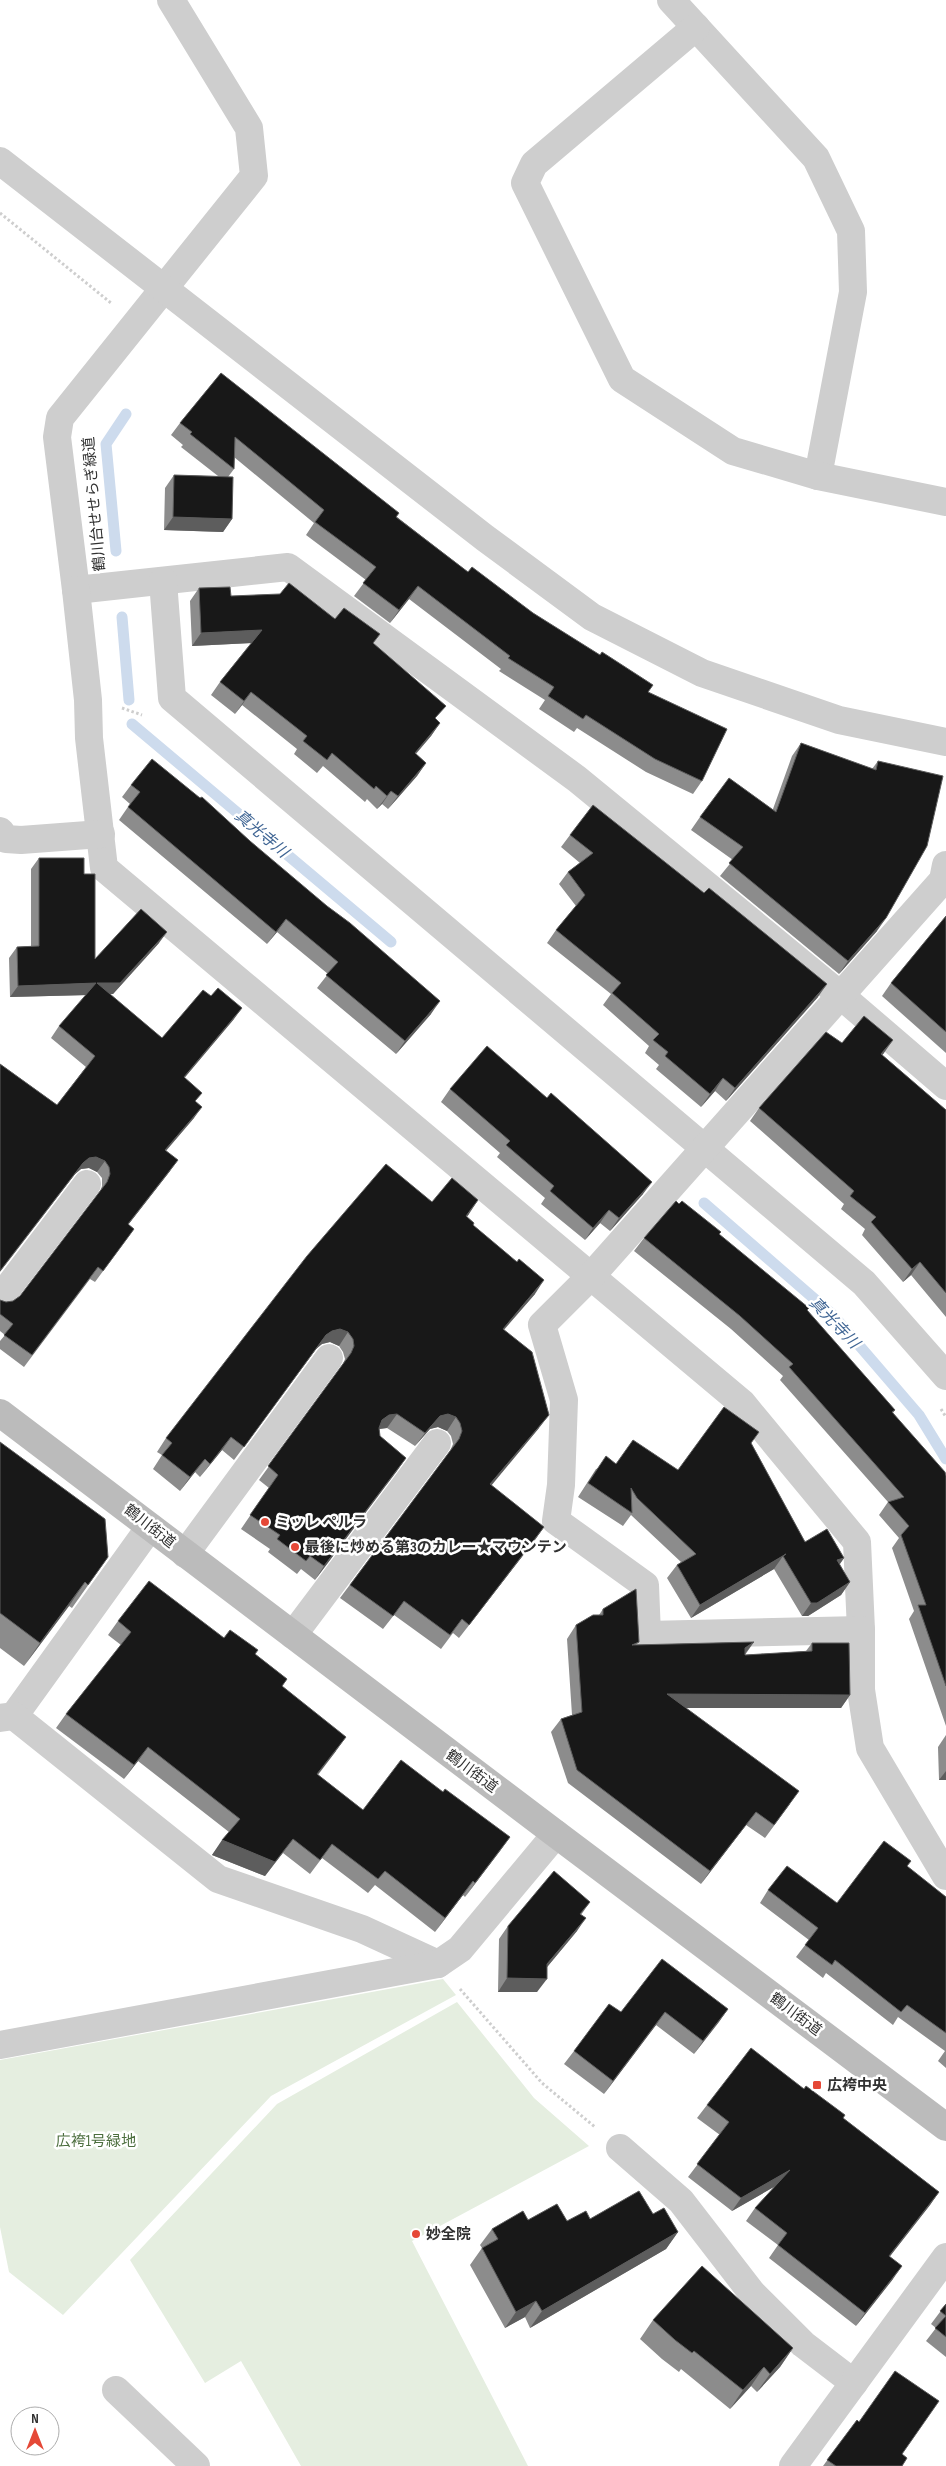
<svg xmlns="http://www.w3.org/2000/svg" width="946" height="2466" font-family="'Sofia Sans Condensed','Noto Sans JP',sans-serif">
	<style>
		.green { fill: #e5eee0 }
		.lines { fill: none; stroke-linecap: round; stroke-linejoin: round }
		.stream { stroke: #cddbed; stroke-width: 11 }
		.path { stroke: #cecece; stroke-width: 3; stroke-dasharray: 2.5 2.5; stroke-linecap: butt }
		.minor { stroke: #cecece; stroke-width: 28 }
		.tertiary { stroke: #cecece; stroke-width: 28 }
		.secondary { stroke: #bbb; stroke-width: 28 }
		.wall { fill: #8c8c8c }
		.shaded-wall { fill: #5d5d5d }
		.building { fill: #181818; stroke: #5d5d5d }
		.poi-dot { fill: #e54837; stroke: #fff; stroke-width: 2 }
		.labels { text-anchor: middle; stroke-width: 5; stroke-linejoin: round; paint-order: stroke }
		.street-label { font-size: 15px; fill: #313131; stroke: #fff }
		.poi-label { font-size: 15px; font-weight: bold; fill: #313131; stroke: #fff; text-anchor: start }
		.park-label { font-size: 15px; fill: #4c6e3e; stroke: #fff }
		.water-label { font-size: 16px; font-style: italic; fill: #3f6594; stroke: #fff }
	</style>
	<rect width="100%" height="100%" fill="#fff"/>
	<g class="green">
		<path d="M443,1979L456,1995L271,2096L63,2315L9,2272L0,2227V2060Z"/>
		<path d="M457,2002L534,2098L589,2146L412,2241L528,2466H301L241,2361L205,2383L130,2260L277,2104Z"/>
	</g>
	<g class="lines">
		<g class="stream">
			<path d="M116,551L106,444L126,414"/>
			<path d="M122,617L129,700"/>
			<path d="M132,724L391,942"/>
			<path d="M704,1203L833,1315L919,1415L946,1459"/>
		</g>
		<g class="path">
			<path d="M0,213L111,303"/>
			<path d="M122,708L142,715"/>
			<path d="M941,1409L946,1417"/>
			<path d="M460,1989L542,2083L595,2127"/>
		</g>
		<g class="minor">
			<path d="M171,0L249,128L254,176L60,418L57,437L76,590L288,567L577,779L839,994L946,1086"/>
			<path d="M671,0L816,158L851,231L853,292L818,476"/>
			<path d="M696,27L534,164L525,183L622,379L733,451L818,476L946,502"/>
			<path d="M163,581L172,698L864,1283L946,1376"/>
			<path d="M76,590L88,700L89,738L104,868L742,1403L857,1542L861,1630"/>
			<path d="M0,831L6,839L21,840L101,834"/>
			<path d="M946,865L943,880L592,1275L542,1325L564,1400L561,1485L556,1521L645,1585L647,1635L861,1630V1690L870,1748L946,1876"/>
			<path d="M0,1298L87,1184"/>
			<path d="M185,1554L329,1358"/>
			<path d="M293,1635L437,1443"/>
			<path d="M14,1716L150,1527"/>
			<path d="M0,1718L14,1716L218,1879L362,1929L438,1964"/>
			<path d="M0,2045L438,1964L460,1949L556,1834"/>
			<path d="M620,2148L681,2201L752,2293L803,2344L854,2383"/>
			<path d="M116,2390L196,2466"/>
			<path d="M793,2466L946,2257"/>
		</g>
		<path class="tertiary" d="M0,161L485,538L592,617L702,673L839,720L946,742"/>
		<path class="secondary" d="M0,1413L556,1834L946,2127"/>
	</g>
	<g class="wall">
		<path d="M221,373L397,517L468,572L533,613L648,692L702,781L693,794L646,772L577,728L574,732L539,709L545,700L499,671L501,669L409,599L390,623L354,596L366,580L306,535L314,523L234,457V469L228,477L232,519L223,532L164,530L165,488L174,475L218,476L181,447L183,445L171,435L180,423Z"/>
		<path d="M199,588L231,596L335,619L374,644L436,719L440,723L431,736L416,754L426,763L417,776L388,809L382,804L377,809L367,799L365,802L323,766L317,773L294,754L297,749L242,705L235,714L211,695L220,682L251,643L192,646L190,601Z"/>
		<path d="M801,743L872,769L878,761L877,931L839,974L720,876L733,860L691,830L700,817L773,809L792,756Z"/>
		<path d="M131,785L431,1014L396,1054L317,988L328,974L277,932L267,944L119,820L130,804L122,797Z"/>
		<path d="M570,835L818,997L726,1101L715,1091L701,1107L656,1069L659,1065L645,1053L649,1046L603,1005L611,994L547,943L556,930L576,906L559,884L568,872L580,863L561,847Z"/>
		<path d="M39,858L84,874L95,959L159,943L113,994H109L162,1038L234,1019L184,1078L196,1101L194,1118L166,1151L170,1171L128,1225L134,1229L126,1240L95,1282L90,1279L24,1367L0,1349V1341L5,1335L0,1331V1300L6,1302L13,1301L20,1296L100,1192L102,1186V1178L97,1172L89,1168L81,1169L75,1174L0,1272V1064L57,1105L86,1067L51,1038L59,1026L87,995L10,997L9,958L17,947L31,946V869Z"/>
		<path d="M946,916V1053L882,996L891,983Z"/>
		<path d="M842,1043L884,1053L882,1055L946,1110V1317L911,1275L903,1282L862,1235L865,1229L841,1209L844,1204L750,1121L759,1108Z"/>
		<path d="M450,1089L643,1194L610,1231L600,1223L585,1240L541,1204L545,1198L497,1157L500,1153L441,1102Z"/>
		<path d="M432,1202L469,1214L467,1217L473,1225L535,1294L504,1330L539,1428L491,1485L535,1540L459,1638L453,1633L441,1649L394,1615L383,1629L340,1598L450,1451L453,1444L451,1436L447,1431L438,1427L430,1429L415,1446L387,1428L379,1429L380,1436L406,1458L315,1580L301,1569L297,1574L268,1552L270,1549L241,1529L269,1488L259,1480L342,1366L345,1359L343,1352L339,1346L330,1342L322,1344L316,1349L234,1460L222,1450L200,1477L195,1472L180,1491L153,1469L162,1455L157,1452L166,1438Z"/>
		<path d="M719,1235L807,1311L895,1410L893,1413L946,1476V1726L909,1619L914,1611L892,1548L899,1538L879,1515L888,1502L780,1380L783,1376L731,1329L634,1251L644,1238Z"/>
		<path d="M0,1442L108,1557L72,1608L69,1606L24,1666L0,1648Z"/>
		<path d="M751,1443L805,1542L844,1558L839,1565L850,1582L841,1595L808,1616H802L774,1569L691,1618L667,1578L677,1565L681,1562L631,1515L623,1526L578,1497L596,1469L616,1464L678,1470Z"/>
		<path d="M603,1609L639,1642L636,1645L754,1642L745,1655L806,1651L812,1643L850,1695L841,1708H685L790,1804L765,1838L746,1825L701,1884L568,1783L551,1732L561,1719L572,1715L567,1639L576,1625L599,1615Z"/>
		<path d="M118,1621L224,1638L255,1654L287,1679L282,1686L336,1751L318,1775L363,1810L443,1792L510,1837L465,1897L463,1895L435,1932L375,1885L368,1893L322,1858L310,1874L283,1853L265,1876L212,1855L229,1832L138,1761L124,1779L56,1728L66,1714L121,1645L108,1635Z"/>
		<path d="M946,1735V1780H939L938,1747Z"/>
		<path d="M907,1867L946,1897V2068L938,2061L945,2051L898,2017L893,2025L826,1973L823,1978L796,1957L809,1940L760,1903L768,1890L837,1903Z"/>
		<path d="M590,1902L581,1915L577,1931L547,1967L537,1992H498L499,1939L508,1926Z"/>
		<path d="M728,2009L694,2054L656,2025L604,2094L564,2064L574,2051L621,2012Z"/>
		<path d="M707,2105L843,2118L939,2192L930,2205L890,2256L893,2279L856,2326L769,2258L778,2245L746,2221L755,2208L775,2186L732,2211L688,2177L720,2135L697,2118Z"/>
		<path d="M653,2214L678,2232L666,2249L530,2328L525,2317L505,2328L470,2265L482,2248L480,2245L492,2229L528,2220L567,2221Z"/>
		<path d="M946,2304V2357L926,2341L936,2328L931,2324Z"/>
		<path d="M653,2320L793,2348L780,2367L757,2392L751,2386L730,2409L681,2369L679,2372L662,2359L640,2339Z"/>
		<path d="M857,2420L902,2454V2466H823Z"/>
	</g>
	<g class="shaded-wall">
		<path d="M173,517L232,519L223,532L164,530Z"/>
		<path d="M418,586L409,599L390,623L399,610Z"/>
		<path d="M262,630L252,643L192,646L201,633Z"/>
		<path d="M251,692L242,705L235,714L244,701Z"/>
		<path d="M440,723L431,736L405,766L415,753Z"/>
		<path d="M426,763L417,776L388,809L398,796Z"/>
		<path d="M391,791L382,804L377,809L387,796Z"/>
		<path d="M886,918L877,931L839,974L848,961Z"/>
		<path d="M286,919L277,932L267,944L276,932Z"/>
		<path d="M167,932L159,943L113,994L89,995L97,983Z"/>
		<path d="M96,983L89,995L10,997L18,986Z"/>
		<path d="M827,984L818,997L726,1101L735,1088Z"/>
		<path d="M440,1001L431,1014L396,1054L405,1041Z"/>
		<path d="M242,1008L234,1019L176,1088L184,1077Z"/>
		<path d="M893,1040L884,1053L871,1067L881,1054Z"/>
		<path d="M723,1078L715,1091L701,1107L710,1094Z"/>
		<path d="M202,1107L194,1118L157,1161L165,1150Z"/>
		<path d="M96,1157L105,1161L97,1172L89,1168L81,1169L75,1174L0,1272L83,1163L89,1158Z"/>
		<path d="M178,1160L170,1171L120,1235L128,1224Z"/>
		<path d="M652,1182L643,1194L610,1231L619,1218Z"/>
		<path d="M478,1200L469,1214L456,1229L466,1216Z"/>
		<path d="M609,1210L600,1223L585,1240L593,1228Z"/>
		<path d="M920,1262L911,1275L903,1282L912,1269Z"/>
		<path d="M544,1280L535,1294L493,1342L503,1329Z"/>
		<path d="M340,1329L348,1332L339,1346L330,1342L322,1344L316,1349L234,1460L326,1335L332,1331Z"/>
		<path d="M397,1414L387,1428L379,1429L373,1433L382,1420L389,1415Z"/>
		<path d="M448,1414L456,1417L447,1431L438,1427L430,1429L415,1446L425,1433L440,1416Z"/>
		<path d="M549,1415L539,1428L481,1498L490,1484Z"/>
		<path d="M231,1437L222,1450L200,1477L210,1464Z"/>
		<path d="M406,1458L397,1471L315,1580L324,1566Z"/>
		<path d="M205,1459L195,1472L180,1491L190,1477Z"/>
		<path d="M544,1527L535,1540L459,1638L469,1625Z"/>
		<path d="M783,1556L774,1569L691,1618L700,1605Z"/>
		<path d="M844,1558L835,1571L837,1560Z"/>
		<path d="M85,1582L69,1606L24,1666L40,1643Z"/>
		<path d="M850,1582L841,1595L808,1616H802L811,1603Z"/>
		<path d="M754,1642L744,1655L745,1648Z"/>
		<path d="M667,1694L850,1695L841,1708H658Z"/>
		<path d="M346,1737L336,1751L307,1788L317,1774Z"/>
		<path d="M148,1747L138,1761L124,1779L134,1765Z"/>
		<path d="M946,1771V1780H939Z"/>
		<path d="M756,1812L746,1825L701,1884L710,1871Z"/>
		<path d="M510,1837L500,1851L465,1897L475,1883Z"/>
		<path d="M293,1839L265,1876L212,1855L222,1840Z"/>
		<path d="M473,1881L463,1895L435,1932L445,1918Z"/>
		<path d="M586,1918L577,1931L538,1978L547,1964Z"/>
		<path d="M507,1978L547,1979L537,1992H498Z"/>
		<path d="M728,2009L719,2022L694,2054L703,2041Z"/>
		<path d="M665,2012L656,2025L604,2094L613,2081Z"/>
		<path d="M790,2170L781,2183L732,2211L741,2198Z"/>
		<path d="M939,2192L930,2205L880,2269L889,2256Z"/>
		<path d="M678,2232L666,2249L530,2328L542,2311Z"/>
		<path d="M902,2266L893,2279L856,2326L865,2313Z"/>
		<path d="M536,2301L525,2317L505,2328L516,2312Z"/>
		<path d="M793,2348L780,2367L757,2392L770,2374Z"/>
		<path d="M764,2367L751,2386L730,2409L743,2390Z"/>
	</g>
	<g class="building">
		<path d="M221,373L399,513L396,517L468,572L472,567L533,613L600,655L602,652L653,685L648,692L727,729L702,781L655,759L586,715L583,719L548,696L554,687L508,658L510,656L418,586L399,610L363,583L376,567L315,522L324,510L235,437L234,469L190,434L192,432L180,423Z"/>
		<path d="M174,475L233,477L232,519L173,517Z"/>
		<path d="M289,583L335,619L344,608L380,634L373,643L446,706L435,718L440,723L415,753L426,763L398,796L391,791L387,796L376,786L374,789L332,753L327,760L303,741L307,736L251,692L244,701L220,682L262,630L201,633L199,588L230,587L231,596L280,594Z"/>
		<path d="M801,743L876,770L878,761L943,776L927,846L886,918L848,961L729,863L743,847L700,817L729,778L776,812Z"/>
		<path d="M152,759L200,798L202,797L250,841L327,906L350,923L440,1001L405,1041L326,975L338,962L286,919L276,932L128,807L140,792L131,785Z"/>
		<path d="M593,805L704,893L709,888L827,984L735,1088L723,1078L710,1094L665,1056L668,1052L653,1040L659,1034L612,993L621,983L556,930L585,895L568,872L593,853L570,835Z"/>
		<path d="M39,858H84V874H95V959L141,909L167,932L120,983H97L162,1038L203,990L211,996L218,988L242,1008L184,1077L202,1093L195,1101L202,1107L165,1150L178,1160L128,1224L134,1229L103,1271L98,1267L32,1355L4,1335L13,1324L0,1314V1300L6,1302L13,1301L20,1296L107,1182L110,1174L109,1167L105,1161L96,1157L89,1158L83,1163L0,1271V1064L57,1105L95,1056L59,1026L96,983L18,986L17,947L39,946Z"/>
		<path d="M946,916V1032L891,983Z"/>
		<path d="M864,1016L893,1040L881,1054L946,1110V1293L920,1262L912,1269L871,1222L876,1217L850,1196L854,1191L759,1108L826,1032L842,1043Z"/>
		<path d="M487,1046L547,1098L551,1093L652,1182L619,1218L609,1210L593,1228L550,1191L554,1186L506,1145L510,1141L450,1089Z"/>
		<path d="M386,1164L432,1202L452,1178L478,1200L466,1216L474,1223L473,1225L517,1262L519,1259L544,1280L503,1329L532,1352L549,1415L490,1484L544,1527L469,1625L462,1619L450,1635L404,1601L393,1616L350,1585L459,1439L462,1431L460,1423L456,1417L448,1414L440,1416L425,1433L397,1414L389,1415L382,1420L379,1428L380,1436L406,1458L324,1566L310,1556L306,1561L277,1539L280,1535L250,1515L278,1475L268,1466L351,1353L354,1346L353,1339L348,1332L340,1329L332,1331L326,1335L244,1447L231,1437L210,1464L205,1459L190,1477L162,1455L172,1443L166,1438L307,1256Z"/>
		<path d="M676,1201L679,1204L682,1201L721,1232L719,1234L809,1308L807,1310L895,1410L892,1412L945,1472L946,1476V1686L918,1605H926L901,1535L909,1526L888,1502L904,1497L789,1367L793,1364L740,1316L644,1238Z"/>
		<path d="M724,1407L759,1432L751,1443L805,1542L827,1529L844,1558L837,1560L850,1582L817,1603H811L783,1556L786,1554L700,1605L677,1565L696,1554L637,1498L631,1488L632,1513L588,1483L606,1456L616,1464L633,1440L678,1470Z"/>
		<path d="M0,1442L105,1519L108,1557L88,1585L85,1582L40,1643L0,1613Z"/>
		<path d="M149,1581L224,1638L230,1630L258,1650L255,1654L287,1679L282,1686L346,1737L317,1774L363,1810L401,1760L443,1792L445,1789L510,1837L475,1883L473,1881L445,1918L385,1871L378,1879L332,1844L320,1860L293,1839L275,1862L222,1840L240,1819L148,1747L134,1765L66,1714L131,1632L118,1621Z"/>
		<path d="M636,1589L639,1642L632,1645L754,1642L745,1648V1655L812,1651V1643H849L850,1695L667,1694L799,1791L774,1825L756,1812L710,1871L577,1770L561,1719L582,1712L576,1625L593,1615H603V1609Z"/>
		<path d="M884,1841L911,1861L907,1866L946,1897V2033L907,2005L901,2012L835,1960L832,1965L805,1945L818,1928L768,1890L787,1866L837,1903Z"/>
		<path d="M554,1871L590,1902L580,1914L586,1918L547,1964V1979L507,1978L508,1926Z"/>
		<path d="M662,1959L728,2009L703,2041L665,2012L613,2081L574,2051L609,2004L621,2012Z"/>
		<path d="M751,2048L804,2089L806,2086L845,2115L843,2118L939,2192L889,2256L902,2266L865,2313L778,2245L787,2233L755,2208L790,2170L741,2198L697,2164L729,2122L707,2105Z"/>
		<path d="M639,2191L653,2214L664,2208L678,2232L542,2311L536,2301L516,2312L482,2248L498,2239L492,2229L523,2211L528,2220L557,2204L567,2221L586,2211L590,2219Z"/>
		<path d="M702,2266L793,2348L770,2374L764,2367L743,2390L694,2351L692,2353L675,2340L653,2320Z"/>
		<path d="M946,2304V2337L935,2328L946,2316L940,2311Z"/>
		<path d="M895,2371L939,2401L902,2454L907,2458L902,2466H836L827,2460L857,2420L859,2422Z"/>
	</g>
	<g class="poi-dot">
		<circle cx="265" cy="1522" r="5"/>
		<circle cx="295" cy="1547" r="5"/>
		<rect x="812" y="2080" width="10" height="10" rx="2.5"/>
		<circle cx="416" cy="2234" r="5"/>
	</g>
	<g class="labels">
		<g class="street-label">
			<text transform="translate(94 504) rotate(-95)" y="5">鶴川台せせらぎ緑道</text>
			<text transform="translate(150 1526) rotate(38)" y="5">鶴川街道</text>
			<text transform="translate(472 1771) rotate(37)" y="5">鶴川街道</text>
			<text transform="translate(796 2014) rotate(37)" y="5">鶴川街道</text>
		</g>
		<g class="poi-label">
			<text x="275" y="1527">ミッレ ぺルラ</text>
			<text x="305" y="1552">最後に炒める第3のカレー★マウンテン</text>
			<text x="827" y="2090">広袴中央</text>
			<text x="426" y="2239">妙全院</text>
		</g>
		<g class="park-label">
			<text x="96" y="2146">広袴1号緑地</text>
		</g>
		<g class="water-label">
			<text transform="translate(262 833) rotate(40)" y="6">真光寺川</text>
			<text transform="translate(835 1322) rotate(46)" y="6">真光寺川</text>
		</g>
	</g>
	<g transform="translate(35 2431)"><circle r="24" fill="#ffffff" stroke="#adadad"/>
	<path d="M0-4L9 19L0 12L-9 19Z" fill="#e54837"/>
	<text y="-8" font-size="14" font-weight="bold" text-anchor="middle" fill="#313131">N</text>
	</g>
</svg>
